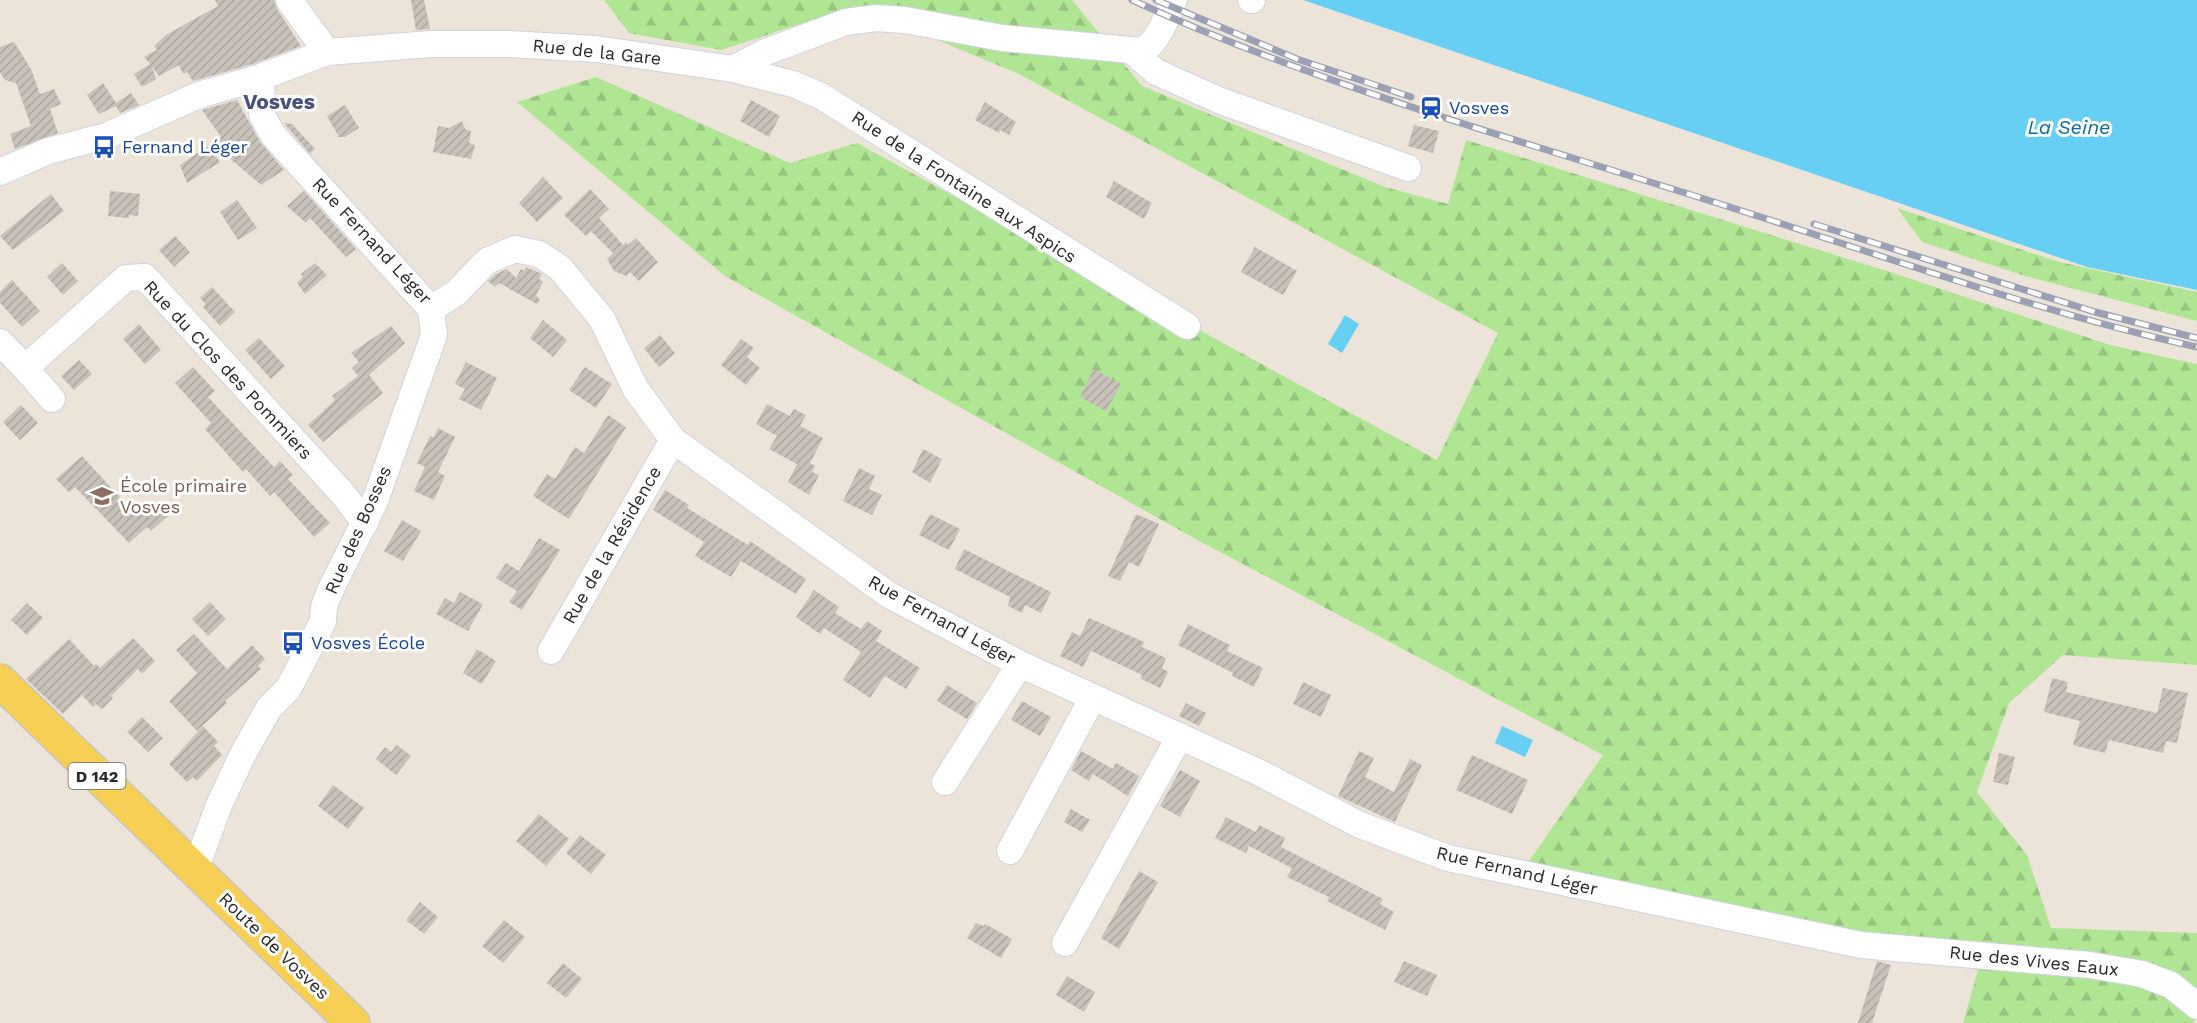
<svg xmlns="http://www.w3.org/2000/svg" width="2197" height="1023" font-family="'Work Sans',sans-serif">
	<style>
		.forest { fill: url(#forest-firs) }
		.water { fill: #67cff3 }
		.building { fill: url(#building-hatch) }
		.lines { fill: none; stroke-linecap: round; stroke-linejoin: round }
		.minor-casing { stroke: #cfd3e2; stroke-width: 28 }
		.major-casing { stroke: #c7c7c7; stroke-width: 36 }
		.minor { stroke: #fff; stroke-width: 26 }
		.major { stroke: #f6cf54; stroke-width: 33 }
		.rail-casing { stroke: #9ca0b4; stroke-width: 7 }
		.rail { stroke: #fff; stroke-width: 4.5; stroke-dasharray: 14; stroke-linecap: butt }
		.labels { text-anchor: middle; stroke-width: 6; stroke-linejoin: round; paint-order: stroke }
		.shield { fill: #fff; stroke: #696969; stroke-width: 1.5 }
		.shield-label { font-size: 16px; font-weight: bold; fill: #292929 }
		.street-label { font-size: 18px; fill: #292929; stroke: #fff }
		.transit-label { font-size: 18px; fill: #164399; stroke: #fff; text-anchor: start }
		.education-label { font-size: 18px; fill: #785e54; stroke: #fff; text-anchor: start }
		.water-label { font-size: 20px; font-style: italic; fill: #086b9e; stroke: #fff }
		.quarter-label { font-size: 21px; font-weight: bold; fill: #47517b; stroke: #fff }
	</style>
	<defs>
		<pattern id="forest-firs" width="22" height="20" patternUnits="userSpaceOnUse" patternTransform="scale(1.5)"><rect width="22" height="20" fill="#b0e593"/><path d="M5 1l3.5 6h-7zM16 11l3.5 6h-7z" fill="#97c47f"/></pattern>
		<pattern id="building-hatch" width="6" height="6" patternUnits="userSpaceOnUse" patternTransform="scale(1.5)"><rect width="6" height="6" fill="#c7c1b9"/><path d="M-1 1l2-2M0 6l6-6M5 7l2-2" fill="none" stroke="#aba69f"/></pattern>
	</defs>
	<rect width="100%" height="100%" fill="#ece4d9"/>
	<g class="forest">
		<path d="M604,0H1072L1142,86L1385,187L1448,204L1466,140L1893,273L2110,345L2197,364V665L2063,655L2009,703L1977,792L2027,855L2051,928L2197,933V1018L2193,1023H1963L1978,970L1843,932L1527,864L1603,755L1201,542L725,276L517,102L596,77L790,163L857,143L1437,460L1498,333L1017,73L855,6L721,50L629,33Z"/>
		<path d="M1897,208L2059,262L2197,292V321L2025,276L1922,242Z"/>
	</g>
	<g class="water">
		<path d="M1303,0H2197V290L2087,267Z"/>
		<path d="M1345,315L1359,324L1342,353L1328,344Z"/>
		<path d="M1502,726L1533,740L1525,757L1495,743Z"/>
	</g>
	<g class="building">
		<path d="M215,0H274L277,9L301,46L256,63L193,81L187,72L183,74L179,65L159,76L152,67L156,79L142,87L134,74L150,64L144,57L157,50L154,46L166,35L218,6Z"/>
		<path d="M411,0H424L430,29L416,30Z"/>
		<path d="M14,42L31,69L40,94L54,89L61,104L50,109L58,133L15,149L10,134L31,126L16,83L5,80L0,72V47Z"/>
		<path d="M103,83L116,103L131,93L139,105L120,113L116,106L99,114L87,95Z"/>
		<path d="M237,100L260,142L284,170L261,185L212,143L221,137L202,110Z"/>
		<path d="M751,100L780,116L769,137L740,121Z"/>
		<path d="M985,102L1016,122L1009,135L1000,130L999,133L975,120Z"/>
		<path d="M345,105L359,128L345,137H339L327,116Z"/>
		<path d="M462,121L465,129L471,131L469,143L475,145L471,159L433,152L438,126L449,128Z"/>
		<path d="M284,123L292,124L315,149L310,154Z"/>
		<path d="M1414,125L1439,131L1433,153L1408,146Z"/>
		<path d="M208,146L220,162L187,183L180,165Z"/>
		<path d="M543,177L563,198L537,222L519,203Z"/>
		<path d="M1114,181L1152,203L1144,219L1106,197Z"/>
		<path d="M590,189L609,209L599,218L623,245L626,242L628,245L636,238L658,262L639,281L630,272L626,276L614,271L607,259L613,253L591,231L586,236L564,215Z"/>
		<path d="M110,191L140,194L138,216L129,215V218L108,216Z"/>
		<path d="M304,191L356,249L346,257L310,218L306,223L287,206Z"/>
		<path d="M51,194L64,211L13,250L0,236Z"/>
		<path d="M237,200L257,228L238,240L220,212Z"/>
		<path d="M175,236L190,252L174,267L159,250Z"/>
		<path d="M1255,247L1297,271L1283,295L1241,272Z"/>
		<path d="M62,263L78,281L63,295L47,277Z"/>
		<path d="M315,263L327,275L305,294L297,283L303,277L301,274Z"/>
		<path d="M526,267L542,274L539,279L543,282L536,295L540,300L537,304L499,283L495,287L488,281L496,274L507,269L516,278L521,269L524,271Z"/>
		<path d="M12,280L40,311L22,327L0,303V292Z"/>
		<path d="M212,287L235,312L220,326L203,307L206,304L200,298Z"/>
		<path d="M543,320L567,340L553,357L530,338Z"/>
		<path d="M139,324L161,350L145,364L123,339Z"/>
		<path d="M391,326L405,343L369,375L383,393L323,442L308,425L335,400L332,396L358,376L352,368L359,362L351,353Z"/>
		<path d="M660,335L675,353L659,367L644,348Z"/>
		<path d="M259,338L285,366L271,379L245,350Z"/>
		<path d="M741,339L754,348L747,357L760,368L746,385L721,365Z"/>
		<path d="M79,360L92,374L74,390L61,376Z"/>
		<path d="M466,362L497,378L481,410L459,399L465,389L455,384Z"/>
		<path d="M193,367L215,391L208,397L274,467L280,461L293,475L288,479L330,523L314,537L274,492L270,496L246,469L243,472L205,429L211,423L175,383Z"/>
		<path d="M585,367L612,384L596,408L569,390Z"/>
		<path d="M1094,369L1121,384L1106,411L1080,397Z"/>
		<path d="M767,404L790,416L794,409L806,415L800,426L823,438L810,463L815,466L812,472L819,475L809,495L788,482L797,464L769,449L777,436L756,424Z"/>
		<path d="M21,405L38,423L20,440L3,422Z"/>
		<path d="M608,415L626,427L569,519L533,496L547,474L555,479L575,447L584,453Z"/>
		<path d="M438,428L455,437L438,472L445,476L434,500L414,491L425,467L417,463L430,436L434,437Z"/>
		<path d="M923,449L942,459L930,483L912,472Z"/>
		<path d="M82,456L137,516L154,501L168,516L151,531L147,527L129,543L75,487L69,492L56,479Z"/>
		<path d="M859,468L875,476L869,489L882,495L872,515L843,501Z"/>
		<path d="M665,490L689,505L687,508L748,545L750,541L806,579L796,594L741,561L731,577L695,556L704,542L653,510Z"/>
		<path d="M930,514L960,529L949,550L919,535Z"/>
		<path d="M1136,514L1159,524L1139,567L1129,562L1120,581L1108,576Z"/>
		<path d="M402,520L421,531L403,561L384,551Z"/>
		<path d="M539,538L560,550L522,610L509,602L517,591L496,578L506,563L519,571Z"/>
		<path d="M964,549L1051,592L1041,613L1025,605L1022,613L1008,606L1010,597L955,569Z"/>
		<path d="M814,590L839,607L835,613L861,629L867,621L882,631L876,641L920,668L906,689L885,676L870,698L843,680L861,652L824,628L820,634L796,617Z"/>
		<path d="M460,592L483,604L468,631L436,614L445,598L454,603Z"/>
		<path d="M210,602L226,619L208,636L192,619Z"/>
		<path d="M27,603L43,618L27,635L11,620Z"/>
		<path d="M1089,618L1144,642L1142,647L1166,658L1162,668L1168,672L1160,688L1141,679L1142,675L1091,651L1083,667L1060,656L1072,632L1080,636Z"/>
		<path d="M1188,624L1230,645L1227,651L1263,668L1254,687L1232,676L1233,673L1178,645Z"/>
		<path d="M194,634L227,669L252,645L265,659L258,666L261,669L225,701L227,703L197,731L169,701L197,673L176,650Z"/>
		<path d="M133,638L155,661L142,674L138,669L111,696L113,698L102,709L96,704L93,707L82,695L63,714L26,679L69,639L94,666L96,664L100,668Z"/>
		<path d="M477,649L496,661L482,684L463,673Z"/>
		<path d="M2052,678L2068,682L2066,692L2157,713L2163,688L2188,693L2177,743L2166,741L2163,753L2109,740L2105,753L2073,745L2080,721L2044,712Z"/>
		<path d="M1303,682L1331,695L1321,717L1293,704Z"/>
		<path d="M947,685L977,703L967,719L937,701Z"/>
		<path d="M1022,701L1051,717L1040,736L1011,720Z"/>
		<path d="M1186,703L1206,713L1199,726L1179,716Z"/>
		<path d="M142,717L163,738L148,752L127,732Z"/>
		<path d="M203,726L218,742L214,746L222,755L197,781L193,777L187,782L169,764Z"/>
		<path d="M397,745L411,756L396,775L376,759L385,747L391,752Z"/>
		<path d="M1081,751L1113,769L1116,763L1139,776L1128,796L1093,774L1089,781L1071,770Z"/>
		<path d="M1359,751L1374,758L1365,777L1394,792L1410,759L1422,765L1395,822L1338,796Z"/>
		<path d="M1999,753L2015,757L2008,785L1993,782Z"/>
		<path d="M1472,755L1528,780L1512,814L1456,790Z"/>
		<path d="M1180,770L1200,781L1180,817L1160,806Z"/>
		<path d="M333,785L364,808L348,829L318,806Z"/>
		<path d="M1071,809L1090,820L1082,832L1064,822Z"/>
		<path d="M539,814L569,839L546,866L516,841Z"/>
		<path d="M1226,817L1256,832L1259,825L1285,838L1281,847L1383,899L1380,904L1394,912L1385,930L1327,901L1329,897L1287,877L1292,868L1249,846L1246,853L1215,838Z"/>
		<path d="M580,835L606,855L591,874L566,853Z"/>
		<path d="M1139,871L1158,882L1119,949L1101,938Z"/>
		<path d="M420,902L438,917L424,934L406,920Z"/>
		<path d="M504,920L525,937L503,963L482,946Z"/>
		<path d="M976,923L983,926L985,924L1012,939L1001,958L967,938Z"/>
		<path d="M1404,961L1437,975L1427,996L1394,982Z"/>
		<path d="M1877,961L1891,965L1872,1023H1858Z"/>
		<path d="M563,963L582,979L566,998L547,983Z"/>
		<path d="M1067,976L1095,992L1084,1012L1056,995Z"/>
	</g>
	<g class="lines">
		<g class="minor-casing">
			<g id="minor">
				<path d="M289,0L327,52"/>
				<path d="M1251,0H1252"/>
				<path d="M1133,52L1156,72L1221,101L1408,168"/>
				<path d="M733,69L763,53L846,22L876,18L905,20L1002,38L1141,51C1159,43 1166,17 1174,0"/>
				<path d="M261,77L262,115L273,135L431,309"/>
				<path d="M0,172L48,151L106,136L199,95L261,77L327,52L431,44H509L596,49L733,69L793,84L821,96L1187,326"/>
				<path d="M431,309L456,293L487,261L515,249L539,254L560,268L602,319L635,388L673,440L889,595L1020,664L1256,771L1360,825L1448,858L1861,945L2090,965L2142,974L2171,985L2197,1006"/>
				<path d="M0,342L25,368L126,278L145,277L343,494L365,523"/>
				<path d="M25,368L52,399"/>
				<path d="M551,651L673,440"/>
				<path d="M945,782L1020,664"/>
				<path d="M1010,851L1093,697"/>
				<path d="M195,870L219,805L244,752L269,708L288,689L295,676L323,621L324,607L329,593L375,501L434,335L431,309"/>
				<path d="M1065,943L1180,736"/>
			</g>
		</g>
		<g class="major-casing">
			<path id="major" d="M0,681L353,1023"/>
		</g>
		<use href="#minor" class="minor"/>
		<use href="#major" class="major"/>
		<g class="rail-casing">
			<g id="rail">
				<path d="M1132,0C1315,84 1509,137 1701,198C1865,249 2029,310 2197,347"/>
				<path d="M1156,0L1297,59L1411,97"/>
				<path d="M1814,224L2095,312L2197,338"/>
			</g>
		</g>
		<use href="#rail" class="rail"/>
	</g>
	<defs>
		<g id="station-bare" transform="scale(1.8)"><path d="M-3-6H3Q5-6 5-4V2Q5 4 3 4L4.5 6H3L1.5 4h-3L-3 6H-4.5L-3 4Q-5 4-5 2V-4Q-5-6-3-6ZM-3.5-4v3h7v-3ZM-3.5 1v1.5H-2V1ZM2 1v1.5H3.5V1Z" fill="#1a4fb4" stroke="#fff" stroke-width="2.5" paint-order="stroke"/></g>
		<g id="bus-bare" transform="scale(1.8)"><path d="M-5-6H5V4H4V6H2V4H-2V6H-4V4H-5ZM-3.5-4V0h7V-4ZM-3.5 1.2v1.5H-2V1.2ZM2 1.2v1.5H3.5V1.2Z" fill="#1a4fb4" stroke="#fff" stroke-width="2.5" paint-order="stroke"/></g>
		<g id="school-bare" transform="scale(1.8)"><path d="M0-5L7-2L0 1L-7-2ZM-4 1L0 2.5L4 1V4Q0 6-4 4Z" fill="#8d6e63" stroke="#fff" stroke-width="2.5" paint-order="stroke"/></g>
	</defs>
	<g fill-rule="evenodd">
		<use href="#station-bare" x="1431" y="108"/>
		<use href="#bus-bare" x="104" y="147"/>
		<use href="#school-bare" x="102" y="496"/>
		<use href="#bus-bare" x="293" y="643"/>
	</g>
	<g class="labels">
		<rect class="shield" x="68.5" y="763" width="57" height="26" rx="4.5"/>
		<g class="shield-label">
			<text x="97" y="782">D 142</text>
		</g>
		<g class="street-label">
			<text transform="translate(597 52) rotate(6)" y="6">Rue de la Gare</text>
			<text transform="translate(964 187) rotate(33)" y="6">Rue de la Fontaine aux Aspics</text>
			<text transform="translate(372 241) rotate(47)" y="6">Rue Fernand Léger</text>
			<text transform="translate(228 370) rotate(47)" y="6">Rue du Clos des Pommiers</text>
			<text transform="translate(358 530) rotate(-66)" y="6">Rue des Bosses</text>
			<text transform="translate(612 545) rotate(-60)" y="6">Rue de la Résidence</text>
			<text transform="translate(942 620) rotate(29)" y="6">Rue Fernand Léger</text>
			<text transform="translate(1517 871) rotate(13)" y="6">Rue Fernand Léger</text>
			<text transform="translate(274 946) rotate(44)" y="6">Route de Vosves</text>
			<text transform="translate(2034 961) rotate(6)" y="6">Rue des Vives Eaux</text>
		</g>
		<g class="transit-label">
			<text x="1449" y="114">Vosves</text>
			<text x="122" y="153">Fernand Léger</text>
			<text x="311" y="649">Vosves École</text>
		</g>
		<g class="education-label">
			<text x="120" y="492">École primaire<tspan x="120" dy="21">Vosves</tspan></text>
		</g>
		<g class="water-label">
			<text x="2069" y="134">La Seine</text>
		</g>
		<g class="quarter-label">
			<text x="279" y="109">Vosves</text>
		</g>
	</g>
</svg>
